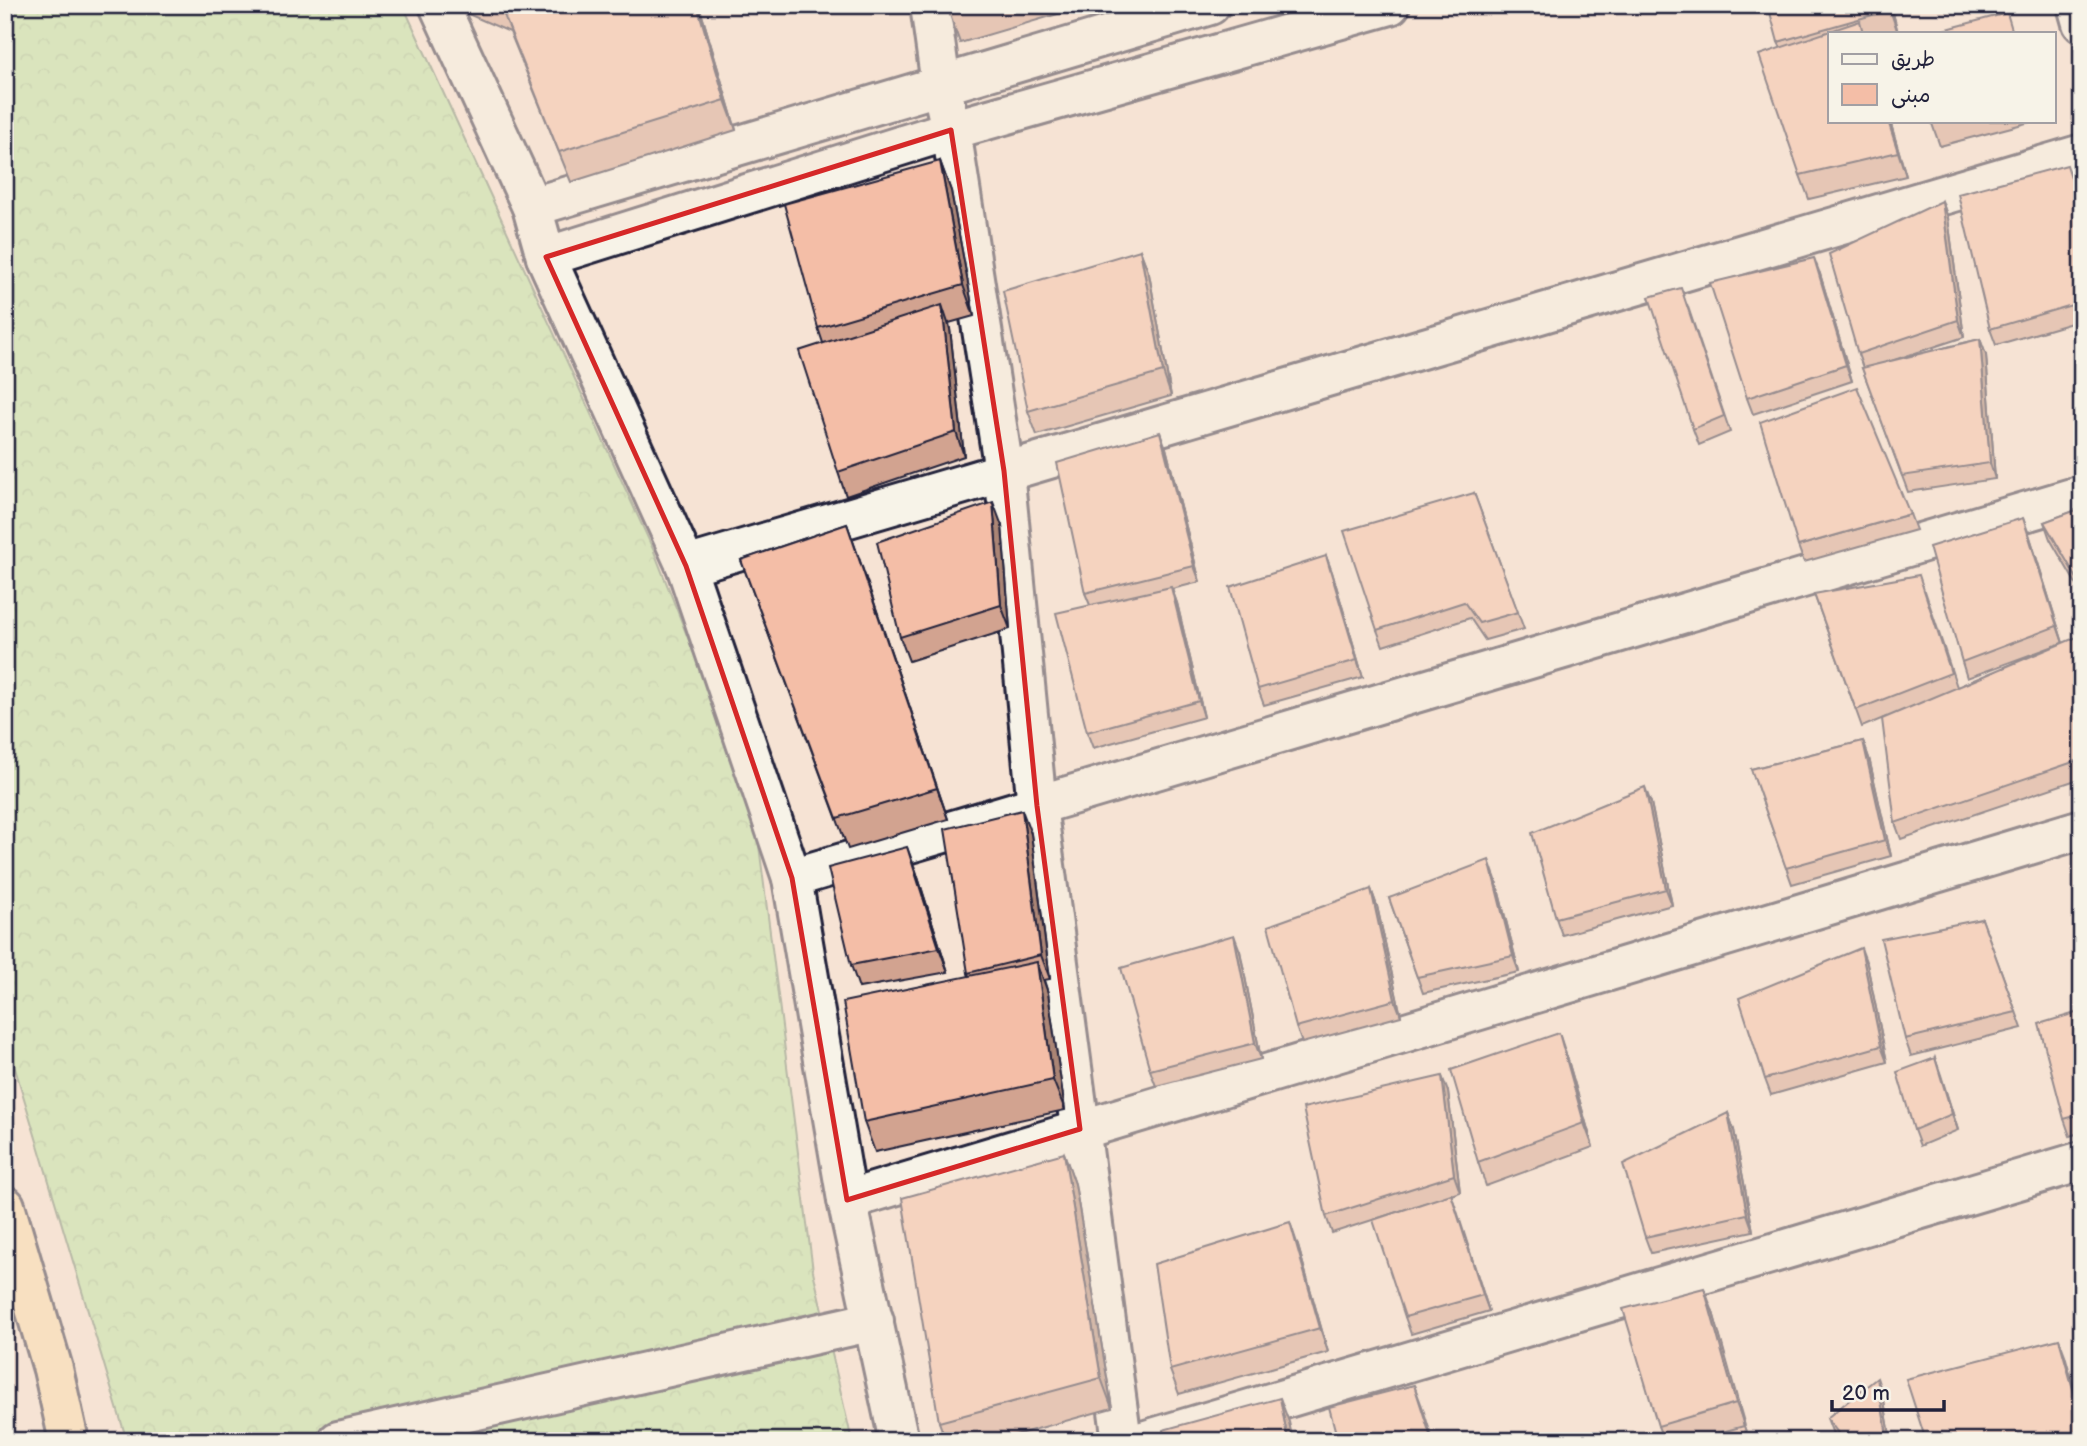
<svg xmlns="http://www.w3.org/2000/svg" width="2087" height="1446" font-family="'Balsamiq Sans','Playpen Sans Arabic',sans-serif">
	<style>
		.forest { fill: url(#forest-crowns); stroke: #6d846f; stroke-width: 2 }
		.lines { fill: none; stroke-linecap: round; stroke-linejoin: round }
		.minor-casing { stroke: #22223b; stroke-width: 44 }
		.highway-casing { stroke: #22223b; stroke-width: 44 }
		.minor { stroke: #f7f3e8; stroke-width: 38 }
		.highway { stroke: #fbdcab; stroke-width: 38 }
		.wall { fill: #d2a390; stroke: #22223b; stroke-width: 2 }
		.shaded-wall { fill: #ab8575; stroke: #22223b; stroke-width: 2 }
		.building { fill: #f4bea7; stroke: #22223b; stroke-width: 2 }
		.marked { fill: none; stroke: #d62828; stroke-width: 5; stroke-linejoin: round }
	</style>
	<defs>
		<pattern id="forest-crowns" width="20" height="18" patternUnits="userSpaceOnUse" patternTransform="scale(1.75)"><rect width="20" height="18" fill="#b8e5a3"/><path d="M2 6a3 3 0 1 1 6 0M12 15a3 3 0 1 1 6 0" fill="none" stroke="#9ec48d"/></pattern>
	</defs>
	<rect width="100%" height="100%" fill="#f6e3d4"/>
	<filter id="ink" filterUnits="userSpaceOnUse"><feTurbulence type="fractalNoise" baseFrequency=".0143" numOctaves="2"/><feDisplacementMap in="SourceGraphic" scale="14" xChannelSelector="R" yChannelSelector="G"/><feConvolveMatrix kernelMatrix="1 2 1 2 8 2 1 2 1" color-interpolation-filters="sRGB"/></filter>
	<g filter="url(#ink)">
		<path class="forest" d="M5,5H403L653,549L754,806L813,1271L852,1441H127L5,1035Z"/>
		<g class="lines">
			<g class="minor-casing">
				<g id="minor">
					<path d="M439,5L532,207L546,257L686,566L792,878L847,1200L899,1441"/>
					<path d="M930,5L941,85L951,130L1004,471L1037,806L1122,1441"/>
					<path d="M2077,5L2082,23"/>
					<path d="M532,207L1210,5"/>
					<path d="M546,257L951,130L1390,5"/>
					<path d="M686,566L2082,154"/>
					<path d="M792,878L2082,495"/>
					<path d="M847,1200L2082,829"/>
					<path d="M338,1441L874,1321"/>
					<path d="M1143,1441L2082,1161"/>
				</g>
			</g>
			<g class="highway-casing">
				<path id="highway" d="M5,1206L53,1369L69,1441"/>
			</g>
			<use href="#minor" class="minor"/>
			<use href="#highway" class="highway"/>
		</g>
		<g class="wall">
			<path d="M465,5H699L736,130L571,182L510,32L468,14Z"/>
			<path d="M948,5H1067L1068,11L960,43L949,12Z"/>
			<path d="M1891,5L1898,33H1830L1890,121L1906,176L1809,199L1800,175L1781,48L1778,42Z"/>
			<path d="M1931,121H2034L1940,146Z"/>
			<path d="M940,161L951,191L974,316L949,323L950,329L964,456L846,496L838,472L823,343L818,328Z"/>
			<path d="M1942,201L1948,218L1964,337L1891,361L1980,339L1986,355L1995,479L1908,492L1862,368H1863L1858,354Z"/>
			<path d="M2082,210V320L1996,345L1990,329Z"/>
			<path d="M1140,250L1149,274L1171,396L1037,435L1028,411Z"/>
			<path d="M1820,274L1852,381L1753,414L1747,398Z"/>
			<path d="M1687,304L1730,432L1699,445L1693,429Z"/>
			<path d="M1166,448L1200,582L1172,589L1177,603L1204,717L1093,748L1087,732L1090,605L1085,593Z"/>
			<path d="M1474,493L1524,629L1485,640L1470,618L1383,646L1377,630Z"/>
			<path d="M2082,508V594L2050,539L2044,522Z"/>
			<path d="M1910,514L1916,530L1804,562L1798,546Z"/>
			<path d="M847,524L948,819L848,849L741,560Z"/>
			<path d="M1002,526L1010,629L909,661L900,637Z"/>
			<path d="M2029,534L2063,643L2082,650V778L1901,839L1895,823L1886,717L1862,727L1814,594L1925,591L1957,687L2062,643L1967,678L1962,662Z"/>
			<path d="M1326,556L1332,572L1363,677L1264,705L1258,689Z"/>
			<path d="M1863,741L1869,758L1891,856L1792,884L1751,769Z"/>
			<path d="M1651,803L1672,905L1562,935L1556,918Z"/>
			<path d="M1031,834L1050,979L1044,980L1048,993L1065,1110L875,1152L864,1122L969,976L968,973Z"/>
			<path d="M916,871L948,972L859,988L851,965Z"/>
			<path d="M1495,877L1519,972L1423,993L1389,898Z"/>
			<path d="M1371,889L1377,906L1401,1016L1302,1043L1296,1027Z"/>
			<path d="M1982,919L2022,1028L1911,1056L1905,1039Z"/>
			<path d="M1240,951L1261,1059L1156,1086L1150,1070Z"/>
			<path d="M1867,964L1887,1062L1771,1095L1765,1079Z"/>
			<path d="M2082,1011V1132L2070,1136L2064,1119Z"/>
			<path d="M1567,1057L1593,1147L1486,1186L1478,1162Z"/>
			<path d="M1935,1058L1958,1130L1920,1146L1914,1130Z"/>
			<path d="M1448,1092L1460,1192L1451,1195L1489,1311L1411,1334L1405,1317L1422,1204L1332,1233L1326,1216Z"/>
			<path d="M1728,1113L1734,1130L1753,1231L1651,1253L1645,1237Z"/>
			<path d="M1064,1153L1075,1184L1112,1408L994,1441H946L939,1422Z"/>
			<path d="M1298,1246L1328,1352L1179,1394L1170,1370Z"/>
			<path d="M1713,1312L1744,1427L1750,1441H1664L1658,1426Z"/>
			<path d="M1883,1395L1891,1441H1838L1833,1434L1827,1418Z"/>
		</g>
		<g class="shaded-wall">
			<path d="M697,5H699L736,130L725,100Z"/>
			<path d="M1889,5H1891L1898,33L1890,10Z"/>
			<path d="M1888,121H1890L1906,176L1898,152Z"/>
			<path d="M940,161L951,191L974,316L963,285Z"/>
			<path d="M1942,201L1948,218L1964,337L1958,320Z"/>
			<path d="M1140,250L1149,274L1171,396L1163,372Z"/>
			<path d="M1814,258L1820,274L1852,381L1846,365Z"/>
			<path d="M942,305L950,329L964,456L956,432Z"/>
			<path d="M1980,339L1986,355L1995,479L1990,463Z"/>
			<path d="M1160,432L1166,448L1200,582L1194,566Z"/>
			<path d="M993,502L1002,526L1010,629L1001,605Z"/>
			<path d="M2023,518L2029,534L2063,643L2057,626Z"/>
			<path d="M847,524L858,555L948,819L937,788Z"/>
			<path d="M1326,556L1332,572L1363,677L1357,660Z"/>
			<path d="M1171,587L1177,603L1204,717L1199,701Z"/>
			<path d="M1863,741L1869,758L1891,856L1885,840Z"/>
			<path d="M1645,787L1651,803L1672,905L1666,889Z"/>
			<path d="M1022,810L1031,834L1050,979L1041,955Z"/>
			<path d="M907,847L916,871L948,972L939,948Z"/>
			<path d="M1489,860L1495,877L1519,972L1513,956Z"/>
			<path d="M1371,889L1377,906L1401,1016L1395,1000Z"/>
			<path d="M1234,935L1240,951L1261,1059L1255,1043Z"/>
			<path d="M1861,948L1867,964L1887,1062L1881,1046Z"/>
			<path d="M1037,962L1048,993L1065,1110L1053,1080Z"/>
			<path d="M1559,1033L1567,1057L1593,1147L1584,1123Z"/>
			<path d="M1935,1058L1941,1075L1958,1130L1952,1114Z"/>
			<path d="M1442,1076L1448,1092L1460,1192L1454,1175Z"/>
			<path d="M1728,1113L1734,1130L1753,1231L1747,1214Z"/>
			<path d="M1064,1153L1075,1184L1112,1408L1101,1378Z"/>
			<path d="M1451,1194L1457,1211L1489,1311L1483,1295Z"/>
			<path d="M1290,1222L1298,1246L1328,1352L1320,1328Z"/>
			<path d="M1704,1288L1713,1312L1745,1426L1736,1403Z"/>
			<path d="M2059,1339L2065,1355L2082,1416V1421Z"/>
			<path d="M1877,1378L1883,1395L1891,1441H1888Z"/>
			<path d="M1414,1385L1423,1409L1433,1441H1432Z"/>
			<path d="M1280,1398L1289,1422L1293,1441H1288Z"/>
		</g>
		<g class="building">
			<path d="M500,5H697L725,100L559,152Z"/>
			<path d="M948,5H971L949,12Z"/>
			<path d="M1768,5H1889L1890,10L1778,42Z"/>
			<path d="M2007,13L2013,33H1932Z"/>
			<path d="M1860,21L1863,33H1830V121H1888L1898,152L1800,175L1759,55Z"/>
			<path d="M940,161L963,285L818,328L784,204Z"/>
			<path d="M2067,165L2082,211V302L1990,329L1958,194Z"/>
			<path d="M1942,201L1958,320L1858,354L1829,254Z"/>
			<path d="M1140,250L1163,372L1028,411L1003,291Z"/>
			<path d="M1814,258L1846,365L1747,398L1710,283Z"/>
			<path d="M1681,288L1724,416L1693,429L1649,297Z"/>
			<path d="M942,305L956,432L838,472L799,351Z"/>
			<path d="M1980,339L1990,463L1902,476L1862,368Z"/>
			<path d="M1857,387L1910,514L1798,546L1760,422Z"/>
			<path d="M1160,432L1194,566L1085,593L1057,463Z"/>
			<path d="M1474,493L1518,612L1479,623L1464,602L1377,630L1344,531Z"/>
			<path d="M993,502L1001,605L900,637L877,542Z"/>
			<path d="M2082,508V587L2044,522Z"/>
			<path d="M2023,518L2057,626L1962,662L1929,547Z"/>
			<path d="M847,524L937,788L837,818L741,560Z"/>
			<path d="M1326,556L1357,660L1258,689L1230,587Z"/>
			<path d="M1919,575L1951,673L1856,710L1814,594Z"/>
			<path d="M1171,587L1199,701L1087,732L1056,613Z"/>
			<path d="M2077,637L2082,659V759L1895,823L1882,719Z"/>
			<path d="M1863,741L1885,840L1786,868L1751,769Z"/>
			<path d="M1645,787L1666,889L1556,918L1532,833Z"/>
			<path d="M1022,810L1041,955L968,973L945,829Z"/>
			<path d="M907,847L939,948L851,965L828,868Z"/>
			<path d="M1489,860L1513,956L1417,977L1389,898Z"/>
			<path d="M1371,889L1395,1000L1296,1027L1268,926Z"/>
			<path d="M1982,919L2016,1012L1905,1039L1881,939Z"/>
			<path d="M1234,935L1255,1043L1150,1070L1121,968Z"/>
			<path d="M1861,948L1881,1046L1765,1079L1739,998Z"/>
			<path d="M1037,962L1053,1080L864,1122L843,1002Z"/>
			<path d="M2082,1011V1114L2064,1119L2039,1024Z"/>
			<path d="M1559,1033L1584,1123L1478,1162L1451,1070Z"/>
			<path d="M1935,1058L1952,1114L1914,1130L1897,1072Z"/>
			<path d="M1442,1076L1454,1175L1326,1216L1303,1108Z"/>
			<path d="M1728,1113L1747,1214L1645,1237L1623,1164Z"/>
			<path d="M1064,1153L1101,1378L939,1422L902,1198Z"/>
			<path d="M1451,1194L1483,1295L1405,1317L1373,1220Z"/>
			<path d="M1290,1222L1320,1328L1170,1370L1154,1264Z"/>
			<path d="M1704,1288L1736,1403L1658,1426L1623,1309Z"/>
			<path d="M2059,1339L2082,1421V1441H1926L1906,1379Z"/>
			<path d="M1877,1378L1888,1441H1844L1827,1418Z"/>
			<path d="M1414,1385L1432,1441H1338L1329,1407Z"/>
			<path d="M1280,1398L1288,1441H1164L1163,1430Z"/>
			<path d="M1744,1426L1749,1441H1689Z"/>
		</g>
	</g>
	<path d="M0 0H2087V1446H0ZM951,130L1004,471L1037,806L1080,1129L847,1200L792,878L686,566L546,257Z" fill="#f6e3d4" fill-opacity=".55" fill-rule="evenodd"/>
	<path class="marked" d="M951,130L1004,471L1037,806L1080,1129L847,1200L792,878L686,566L546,257Z"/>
	<rect width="2087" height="1446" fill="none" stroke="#f7f3e8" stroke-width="28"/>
	<rect x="14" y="14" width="2059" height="1418" fill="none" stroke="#22223b" stroke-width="2.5" filter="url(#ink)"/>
	<rect x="1828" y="32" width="228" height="91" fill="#f7f3e8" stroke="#a29fa3" stroke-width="2"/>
	<rect x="1842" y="54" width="35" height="10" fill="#f7f3e8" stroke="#a29fa3" stroke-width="2"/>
	<text x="1891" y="66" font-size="21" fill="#22223b">طريق</text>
	<rect x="1842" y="84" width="35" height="21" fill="#f4bea7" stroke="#a29fa3" stroke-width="2"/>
	<text x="1891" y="102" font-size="21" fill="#22223b">مبنى</text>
	<path d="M1832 1400v10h112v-10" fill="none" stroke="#22223b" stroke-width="3.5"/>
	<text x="1842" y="1400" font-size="21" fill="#22223b" stroke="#f7f3e8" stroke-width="5" paint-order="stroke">20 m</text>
</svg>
